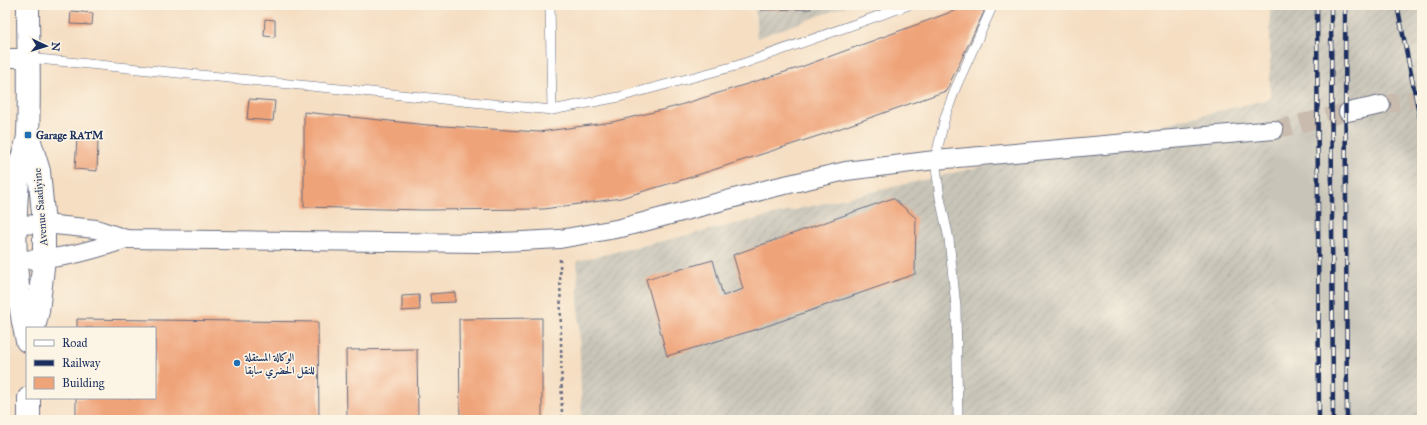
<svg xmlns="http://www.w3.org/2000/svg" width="1427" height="425" font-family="'IM FELL Great Primer',Amiri,serif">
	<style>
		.industrial { fill: url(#industrial-furrows) }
		.railway { fill: #c8c4b8 }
		.building { fill: #efa378 }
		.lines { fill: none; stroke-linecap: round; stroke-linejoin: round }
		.minor-tunnel { stroke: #c9bbae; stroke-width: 18; stroke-dasharray: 18 9; stroke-linecap: butt }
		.service-casing { stroke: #676c81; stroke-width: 10 }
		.minor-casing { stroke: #676c81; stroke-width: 20 }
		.secondary-casing { stroke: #676c81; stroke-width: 24 }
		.path { stroke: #676c81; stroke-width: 2.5; stroke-dasharray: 3 3; stroke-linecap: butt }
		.service { stroke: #fff; stroke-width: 9 }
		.minor { stroke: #fff; stroke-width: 18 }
		.secondary { stroke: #fff; stroke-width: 22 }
		.rail-casing { stroke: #1b2f5e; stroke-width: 4.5 }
		.rail { stroke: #fcf5e5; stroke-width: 3; stroke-dasharray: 9; stroke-linecap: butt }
		.poi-dot { fill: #1f6fb2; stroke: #fcf5e5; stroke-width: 1.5 }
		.labels { text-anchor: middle; stroke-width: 3.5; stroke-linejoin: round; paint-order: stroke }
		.poi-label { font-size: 11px; font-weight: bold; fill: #1b2f5e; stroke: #fcf5e5; text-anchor: start }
		.street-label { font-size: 11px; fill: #1b2f5e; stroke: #fcf5e5 }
	</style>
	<defs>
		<pattern id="industrial-furrows" width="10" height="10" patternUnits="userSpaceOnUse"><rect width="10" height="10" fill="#c8c4b8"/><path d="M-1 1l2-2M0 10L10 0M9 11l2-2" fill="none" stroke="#aba9a1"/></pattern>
	</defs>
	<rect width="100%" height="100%" fill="#fcf5e5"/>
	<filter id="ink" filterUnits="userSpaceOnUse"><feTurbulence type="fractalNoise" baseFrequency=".025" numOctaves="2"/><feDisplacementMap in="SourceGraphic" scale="8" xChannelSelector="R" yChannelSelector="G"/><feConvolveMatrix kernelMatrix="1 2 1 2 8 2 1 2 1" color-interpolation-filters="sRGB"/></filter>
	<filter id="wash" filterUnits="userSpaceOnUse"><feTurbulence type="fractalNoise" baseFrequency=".012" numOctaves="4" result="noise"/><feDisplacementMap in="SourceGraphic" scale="16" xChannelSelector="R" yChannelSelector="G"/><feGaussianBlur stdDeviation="0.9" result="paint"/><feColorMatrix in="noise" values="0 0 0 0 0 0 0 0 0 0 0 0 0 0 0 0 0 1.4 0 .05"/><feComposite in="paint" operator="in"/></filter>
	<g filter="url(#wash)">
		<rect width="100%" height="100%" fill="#f5dec2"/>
		<g class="industrial">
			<path d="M755,5H849L757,38Z"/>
			<path d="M1270,5H1422V420H582L577,261L1270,99Z"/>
		</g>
		<path class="railway" d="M1271,99L1278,135L1367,122L1371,420H1277L1278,405Z"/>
		<g id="blocks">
			<g class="building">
				<path d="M761,5H811V9L761,10Z"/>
				<path d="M970,5H978L984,12L946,91L821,135L685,179L621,198L544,209L423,210L304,207V112L428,125L539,132L612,122L674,107L801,67Z"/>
				<path d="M71,11L93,13L92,25L70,24Z"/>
				<path d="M265,19L275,20V37L264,36Z"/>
				<path d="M249,99L275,101L273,121L247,119Z"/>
				<path d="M77,138L98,140L97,171L75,169Z"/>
				<path d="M893,198L916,218L915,274L761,328L667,356L646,279L713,260L723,296L743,289L733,255Z"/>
				<path d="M455,292V302L431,303L430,294Z"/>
				<path d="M419,295L420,310L402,311V296Z"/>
				<path d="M542,318V420H460L459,319Z"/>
				<path d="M77,319L318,322L319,420H76V398H155V328H77Z"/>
				<path d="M417,349L418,420H347L346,350Z"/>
			</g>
		</g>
	</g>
	<g filter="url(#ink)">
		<use href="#blocks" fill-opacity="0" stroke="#676c81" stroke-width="1"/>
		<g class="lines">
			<g class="minor-tunnel">
				<path d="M1381,105L1422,98"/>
				<path d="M1274,130L1348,112"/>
			</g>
			<g class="service-casing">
				<g id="service">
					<path d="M550,5L552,110"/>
					<path d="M28,58L552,110L619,97L739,65L909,5"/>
					<path d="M958,420L956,307L949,239L940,198L935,160L945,117L956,87L993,5"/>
				</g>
			</g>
			<g class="minor-casing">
				<g id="minor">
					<path d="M5,58H28"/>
					<path d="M1348,112L1381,105"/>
					<path d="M5,230L16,225L44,224L96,229L126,239L482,243L560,239L621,228L772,188L846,171L935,160L1274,130"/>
					<path d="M5,258C46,264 88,252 126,239"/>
				</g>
			</g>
			<g class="secondary-casing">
				<g id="secondary">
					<path d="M28,135L39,171L44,224V259L38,311L34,328"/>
					<path d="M27,341C14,286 13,227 19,171C20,158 28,146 28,133C30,90 28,47 28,5"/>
					<path d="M29,420V398"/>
				</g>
			</g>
			<path class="path" d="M560,259L562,420"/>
			<use href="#service" class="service"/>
			<use href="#minor" class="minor"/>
			<use href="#secondary" class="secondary"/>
			<g class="rail-casing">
				<g id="rail">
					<path d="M1317,5L1319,420"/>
					<path d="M1331,5L1333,420"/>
					<path d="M1345,5L1347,420"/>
					<path d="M1397,5L1422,128"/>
				</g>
			</g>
			<use href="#rail" class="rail"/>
		</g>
	</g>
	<g class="poi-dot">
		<rect x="24" y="131" width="8" height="8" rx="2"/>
		<circle cx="237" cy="363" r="4"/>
	</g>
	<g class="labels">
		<g class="poi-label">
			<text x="36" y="139">Garage RATM</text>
			<text x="245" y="361">الوكالة المستقلة<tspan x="245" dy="13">للنقل الحضري سابقا</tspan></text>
		</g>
		<g class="street-label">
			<text transform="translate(40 207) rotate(-95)" y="4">Avenue Saadiyine</text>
		</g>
	</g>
	<rect width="1427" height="425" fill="none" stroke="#fcf5e5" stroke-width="20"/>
	<rect x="26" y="327" width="130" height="72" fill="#fcf5e5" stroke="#a2a6af"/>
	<rect x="34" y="340" width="20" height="6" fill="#ffffff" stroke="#a2a6af"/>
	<text x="62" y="347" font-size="12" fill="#1b2f5e">Road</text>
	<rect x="34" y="360" width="20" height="6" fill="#1b2f5e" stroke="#a2a6af"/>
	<text x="62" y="367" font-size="12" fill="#1b2f5e">Railway</text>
	<rect x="34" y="377" width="20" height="12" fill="#efa378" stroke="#a2a6af"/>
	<text x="62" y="387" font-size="12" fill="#1b2f5e">Building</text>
	<g transform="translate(46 46) rotate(94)" stroke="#fcf5e5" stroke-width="3" paint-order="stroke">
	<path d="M0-3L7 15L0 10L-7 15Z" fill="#1b2f5e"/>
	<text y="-6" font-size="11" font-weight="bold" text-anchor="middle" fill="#1b2f5e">N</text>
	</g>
</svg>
